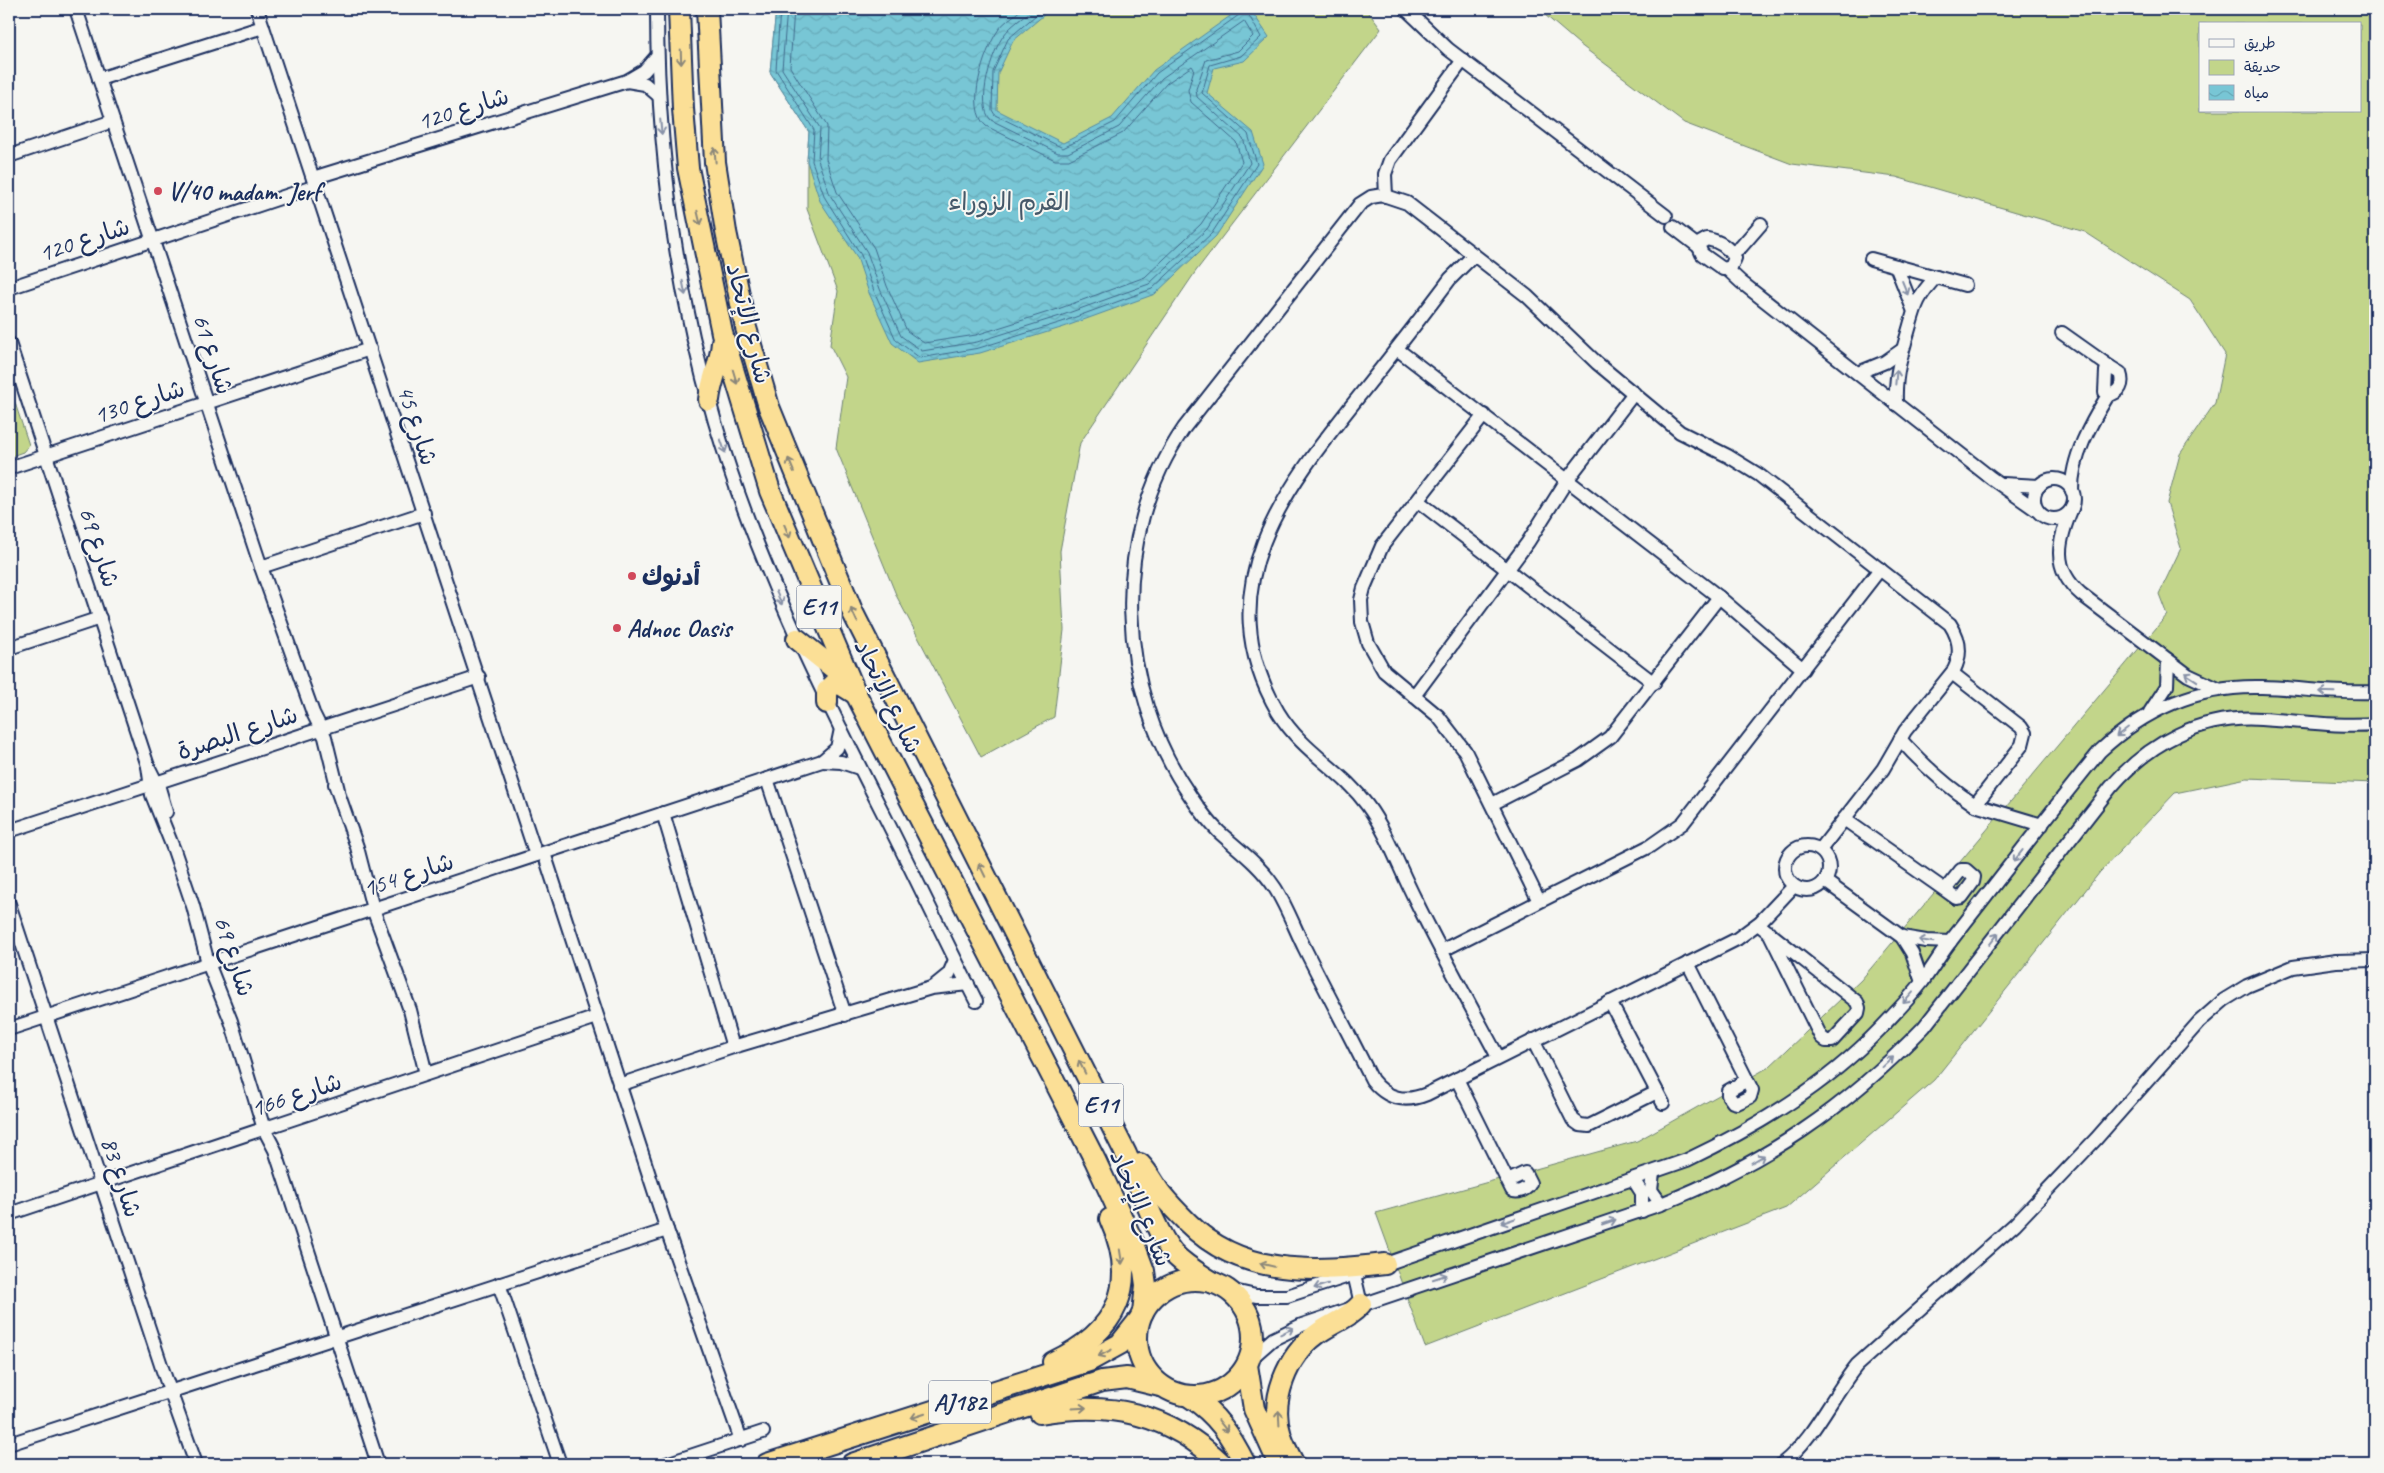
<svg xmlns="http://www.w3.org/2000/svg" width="2384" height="1473" font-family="Caveat,'Playpen Sans Arabic',sans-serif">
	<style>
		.green { fill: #c2d58a; stroke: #6e8274; fill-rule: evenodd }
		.water { fill: url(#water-waves); stroke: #538aa5 }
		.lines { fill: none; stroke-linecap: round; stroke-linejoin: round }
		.shore { stroke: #406b8e; stroke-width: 1 }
		.minor-casing { stroke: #1b2f5e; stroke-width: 16 }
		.trunk-casing { stroke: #1b2f5e; stroke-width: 24 }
		.minor { stroke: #f6f6f2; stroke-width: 12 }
		.trunk { stroke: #fbdf96; stroke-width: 20 }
		.oneway { stroke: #8b877a }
		.oneway2 { stroke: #8892a8 }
		.poi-dot { fill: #d1495b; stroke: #f6f6f2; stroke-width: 2 }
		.labels { text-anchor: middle; stroke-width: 4; stroke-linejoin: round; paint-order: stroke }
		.shield { fill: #f6f6f2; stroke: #5d6b8a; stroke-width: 1 }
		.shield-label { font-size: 24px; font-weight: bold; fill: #1b2f5e }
		.street-label { font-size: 25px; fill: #1b2f5e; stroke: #f6f6f2 }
		.poi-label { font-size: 25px; font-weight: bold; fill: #1b2f5e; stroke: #f6f6f2; text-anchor: start }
		.park-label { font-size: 25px; fill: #455869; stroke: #f6f6f2 }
	</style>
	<defs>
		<pattern id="water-waves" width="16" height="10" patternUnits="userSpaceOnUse" patternTransform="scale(1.25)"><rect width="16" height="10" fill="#78c6d5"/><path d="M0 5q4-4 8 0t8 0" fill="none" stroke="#67aab9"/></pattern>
	</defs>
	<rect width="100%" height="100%" fill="#f6f6f2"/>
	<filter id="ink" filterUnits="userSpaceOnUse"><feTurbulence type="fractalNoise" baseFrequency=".02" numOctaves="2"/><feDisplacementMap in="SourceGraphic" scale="10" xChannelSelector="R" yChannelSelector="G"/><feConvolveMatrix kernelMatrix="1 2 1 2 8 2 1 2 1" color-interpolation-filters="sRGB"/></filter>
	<g filter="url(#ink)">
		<g class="green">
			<path d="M776,9H1366L1381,29L1196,271L1080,443L1060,551L1064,630L1054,717L981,757L897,597L836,448L846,377L830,345L838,291L807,209V161L809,132L770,72Z"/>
			<path d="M1538,9H2375V783L2247,778L2175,793L2100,872L1934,1080L1786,1208L1425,1347L1376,1213L1637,1141L1769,1067L1861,980L2167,615L2159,594L2181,548L2167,503L2180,454L2215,403L2225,354L2190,300L2085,232L1896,177L1792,164L1684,123L1579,44ZM2200,24H2360V111H2200Z"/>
			<path d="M9,385L29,445L23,452L9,457Z"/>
		</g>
		<path class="water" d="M776,9H1051L1013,41L998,73L997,110L1063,143L1112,118L1154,70L1240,9H1250L1269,37L1244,61L1214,68L1207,93L1253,132L1263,164L1216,236L1155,294L1064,327L980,353L918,363L892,343L869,293L857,257L820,201L807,161L809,132L770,72Z"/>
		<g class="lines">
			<g class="shore">
				<path d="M780,9L776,70L814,130L812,161L825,198L861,255L874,291L896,340L920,358L979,348L1062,322L1152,289L1212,233L1257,164L1248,134L1202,93L1210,65L1241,56L1261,37L1246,10L1157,73L1115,122L1063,148L995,115L992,110L993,72L1008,39L1043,9"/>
				<path d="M787,9L782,69L820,128L818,160L830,195L867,252L880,289L901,336L922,351L977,342L1060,316L1149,284L1207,229L1250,163L1243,138L1197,97L1196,89L1206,60L1238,51L1253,36L1244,21L1162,78L1119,127L1068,153H1058L991,120C975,105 992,50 1004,35C1011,25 1024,17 1034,9"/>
				<path d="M794,9L790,67L827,126L826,159L837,192L874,248L887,286L907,331L924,343L976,335L1058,309L1145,277L1201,224L1242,162L1236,142L1191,102L1188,90L1194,69L1192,66L1167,83L1123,133L1069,160H1055L986,126C965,108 984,52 997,32C1002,23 1014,16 1022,9"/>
			</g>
			<g class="minor-casing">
				<g id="minor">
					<path d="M76,9L261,567L313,713L325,737L338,790"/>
					<path d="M257,9L536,855"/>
					<path d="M657,9C657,148 676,288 715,422C755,558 818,685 882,811C914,874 944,938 976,1001"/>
					<path d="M1406,9L1448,49L1666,216"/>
					<path d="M99,79L263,27"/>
					<path d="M627,81L645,84L659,96"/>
					<path d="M9,156L113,121"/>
					<path d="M313,178L627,81L644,71L657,56"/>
					<path d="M1386,196L1385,174L1390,160L1463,60"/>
					<path d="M1673,227L1699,247"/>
					<path d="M1707,239C1719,241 1729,248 1735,258L1731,267L1723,269L1702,254L1699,247L1700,243Z"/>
					<path d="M1732,253L1741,247L1761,224"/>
					<path d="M1474,255L1450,279C1421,318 1391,356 1360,395C1284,490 1206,588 1278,712C1303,753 1341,769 1367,805C1387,832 1399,868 1415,899C1441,952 1470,1005 1498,1057"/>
					<path d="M1871,259L1965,285"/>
					<path d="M1896,266L1913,309"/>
					<path d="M1727,269L1741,282L1991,478L2038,511"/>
					<path d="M9,288L316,186"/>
					<path d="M2062,333L2110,367"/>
					<path d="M9,343L148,766L159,788L166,812"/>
					<path d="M1397,349L1719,597L1803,669"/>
					<path d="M2110,367L2120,373C2124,384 2120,393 2108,395L2105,392L2106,371Z"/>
					<path d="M1858,373L1885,362L1902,350"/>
					<path d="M1896,404C1895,377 1899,364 1906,339C1915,310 1914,300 1936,277"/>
					<path d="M1484,415L1382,546L1364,588L1361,600L1362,622L1368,643L1384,671L1438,716L1465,751L1539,901"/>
					<path d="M9,468L370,349"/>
					<circle cx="2054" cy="499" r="20"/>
					<path d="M2003,484L2039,486"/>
					<path d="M2072,491C2071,458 2091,423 2108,395"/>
					<path d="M1418,501L1654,683"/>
					<path d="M2072,508C2058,541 2051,568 2081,594L2188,675L2218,689"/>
					<path d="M261,567L424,513"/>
					<path d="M9,648L100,618"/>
					<path d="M1414,696L1528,542L1567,480L1634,393"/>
					<path d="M2150,712L2167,686L2168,660"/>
					<path d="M1900,739C1923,765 1946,786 1975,805L2022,745L2025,733L2021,727L1952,673"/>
					<path d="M822,761L841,762L859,768"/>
					<path d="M148,766L152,795L174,850L193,906L208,963L231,1021L264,1129L275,1150L378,1464"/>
					<path d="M767,779L845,1015"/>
					<path d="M335,784L357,847L373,909L410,1010L426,1074"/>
					<path d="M1492,804L1578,760L1610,737L1719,597"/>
					<path d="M1975,805L2042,825"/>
					<path d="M663,813L733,1047"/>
					<path d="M1844,819L1945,890L1956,898L1962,897L1973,882L1974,877L1966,870H1961L1945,890"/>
					<path d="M9,831L479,677"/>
					<circle cx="1807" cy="868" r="22"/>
					<path d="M544,853L667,1230L741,1440"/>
					<path d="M1825,881L1902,937L1912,953L1922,982"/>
					<path d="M1794,886L1760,922L1737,939L1427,1094C1405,1103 1387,1099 1372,1080C1350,1036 1327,993 1305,949C1295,929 1287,907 1275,888C1260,865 1239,850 1219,832C1209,822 1199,809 1191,797C1116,689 1109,537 1184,428L1360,204L1371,197L1383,195L1407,203L1527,296L1597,363L1680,432L1728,456L1759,475L1950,624C1960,639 1962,654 1954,670L1905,731L1883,769L1820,850"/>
					<path d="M9,904L162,1368L196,1464"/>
					<path d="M1758,924L1857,1002L1859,1008L1858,1013L1832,1041H1826L1821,1037L1769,932"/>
					<path d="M1902,937L1926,941L1950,942"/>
					<path d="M1441,951L1650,846L1683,823L1880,569"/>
					<path d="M1688,963L1752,1090L1750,1097L1737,1103L1733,1102L1728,1095V1091L1747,1080"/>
					<path d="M933,987L949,974L955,960"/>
					<path d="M1610,1002L1663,1103"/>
					<path d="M9,1029L822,761L837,748L841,729"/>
					<path d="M1533,1040L1573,1120L1580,1125L1589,1126L1657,1092"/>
					<path d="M1457,1079L1512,1190C1517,1194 1528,1189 1530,1183L1525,1173L1508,1181"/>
					<path d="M619,1085L733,1047L931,988L968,984"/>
					<path d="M1653,1173L1651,1190L1661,1204"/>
					<path d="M1633,1179L1642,1193V1211"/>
					<path d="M9,1214L597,1017"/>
					<path d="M1380,1266L1687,1160C1758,1126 1825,1086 1880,1029C1894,1014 1910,998 1923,981C1933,967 1942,952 1953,938C2002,876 2050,812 2100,751C2145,709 2200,685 2262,687C2300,688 2337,694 2375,692"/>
					<path d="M1354,1274L1361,1304"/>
					<path d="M499,1284L560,1464"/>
					<path d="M1225,1289L1256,1296H1287L1361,1272"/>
					<path d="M1249,1360L1273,1339L1302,1325L1661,1204C1767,1162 1845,1109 1924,1027L2111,787C2150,742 2201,715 2261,719C2299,721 2337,727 2375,724"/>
					<path d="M9,1444L667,1230"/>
					<path d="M666,1464L763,1432"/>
					<path d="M1782,1464C1815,1437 1831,1397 1857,1365L2015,1224L2096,1139L2199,1022L2224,1000L2247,986L2293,967L2336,961L2375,960"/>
				</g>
			</g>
			<g class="trunk-casing">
				<g id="trunk">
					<path d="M679,9L683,109L688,168L722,333L770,491L856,694L1095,1160L1134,1244L1144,1271L1146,1285L1143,1312"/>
					<path d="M707,9L715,162L726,232L746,328L769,407L853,613L1126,1154C1138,1181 1155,1231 1173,1253C1185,1266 1200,1274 1214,1283"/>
					<path d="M709,400C711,380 721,362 722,342"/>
					<path d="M797,639L848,680"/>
					<path d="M827,703V691L834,684H840L856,694"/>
					<path d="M1140,1164C1149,1173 1154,1185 1162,1195C1170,1205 1179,1214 1188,1223C1242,1277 1314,1272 1385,1264"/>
					<circle cx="1195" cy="1338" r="58"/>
					<path d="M1053,1362C1117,1332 1140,1286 1110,1219"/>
					<path d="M1247,1365L1254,1409L1278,1462"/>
					<path d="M1190,1397C1217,1414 1231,1436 1245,1464"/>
					<path d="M1040,1413C1111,1401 1169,1413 1222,1464"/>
					<path d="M767,1464L1089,1361L1120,1344L1139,1320"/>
					<path d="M852,1464L1102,1381L1127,1378L1160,1386"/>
					<path d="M1294,1464C1289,1455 1284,1446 1281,1436C1269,1400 1287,1356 1317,1334C1332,1323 1349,1318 1361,1304"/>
				</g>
			</g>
			<use href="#minor" class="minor"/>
			<use href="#trunk" class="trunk"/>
		</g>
		<defs><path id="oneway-shaft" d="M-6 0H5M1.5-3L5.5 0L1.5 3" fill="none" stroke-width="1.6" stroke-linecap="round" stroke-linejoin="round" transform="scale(1.25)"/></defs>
		<g class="oneway">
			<use href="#oneway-shaft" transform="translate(681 57) rotate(88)"/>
			<use href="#oneway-shaft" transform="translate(715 155) rotate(-95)"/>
			<use href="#oneway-shaft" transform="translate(699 218) rotate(77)"/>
			<use href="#oneway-shaft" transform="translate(735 377) rotate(73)"/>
			<use href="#oneway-shaft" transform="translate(791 465) rotate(-113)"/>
			<use href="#oneway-shaft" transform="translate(787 531) rotate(67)"/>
			<use href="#oneway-shaft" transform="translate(854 615) rotate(-115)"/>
			<use href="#oneway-shaft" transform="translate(982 870) rotate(-116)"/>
			<use href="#oneway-shaft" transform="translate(1082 1067) rotate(-117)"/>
			<use href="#oneway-shaft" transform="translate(1121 1257) rotate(81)"/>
			<use href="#oneway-shaft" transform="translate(1267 1265) rotate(-167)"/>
			<use href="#oneway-shaft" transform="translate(1105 1353) rotate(153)"/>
			<use href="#oneway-shaft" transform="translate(1079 1408) rotate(-3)"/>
			<use href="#oneway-shaft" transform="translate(918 1416) rotate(162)"/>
			<use href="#oneway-shaft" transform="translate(1279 1418) rotate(-93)"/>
			<use href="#oneway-shaft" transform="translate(1223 1426) rotate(52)"/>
		</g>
		<g class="oneway2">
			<use href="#oneway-shaft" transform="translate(661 127) rotate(84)"/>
			<use href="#oneway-shaft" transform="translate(684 288) rotate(79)"/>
			<use href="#oneway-shaft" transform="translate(1905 288) rotate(68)"/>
			<use href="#oneway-shaft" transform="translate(1896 377) rotate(-85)"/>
			<use href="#oneway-shaft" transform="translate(723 446) rotate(71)"/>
			<use href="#oneway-shaft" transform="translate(779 598) rotate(66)"/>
			<use href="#oneway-shaft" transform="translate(2191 677) rotate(-147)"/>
			<use href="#oneway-shaft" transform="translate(2327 692) rotate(-178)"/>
			<use href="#oneway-shaft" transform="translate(2122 732) rotate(143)"/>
			<use href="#oneway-shaft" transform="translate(2018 856) rotate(128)"/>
			<use href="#oneway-shaft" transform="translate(1994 939) rotate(-52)"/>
			<use href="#oneway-shaft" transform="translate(1926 941) rotate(-171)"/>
			<use href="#oneway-shaft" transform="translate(1908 998) rotate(132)"/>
			<use href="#oneway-shaft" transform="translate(1888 1062) rotate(-43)"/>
			<use href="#oneway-shaft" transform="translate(1758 1159) rotate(-30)"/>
			<use href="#oneway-shaft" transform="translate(1508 1221) rotate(161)"/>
			<use href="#oneway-shaft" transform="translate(1609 1222) rotate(-19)"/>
			<use href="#oneway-shaft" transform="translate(1440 1277) rotate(-18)"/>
			<use href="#oneway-shaft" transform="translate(1321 1286) rotate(162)"/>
			<use href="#oneway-shaft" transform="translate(1287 1331) rotate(-26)"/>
		</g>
	</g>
	<g class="poi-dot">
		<circle cx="158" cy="191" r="5"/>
		<circle cx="632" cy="576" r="5"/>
		<circle cx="617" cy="628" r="5"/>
	</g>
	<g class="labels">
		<g class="shield">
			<rect x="796.5" y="585.5" width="45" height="43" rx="4"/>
			<rect x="1078.5" y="1083.5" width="45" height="43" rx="4"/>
			<rect x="929" y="1380.5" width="62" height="43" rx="4"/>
		</g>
		<g class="shield-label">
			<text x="819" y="615">E11</text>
			<text x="1101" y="1113">E11</text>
			<text x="960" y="1410">AJ182</text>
		</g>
		<g class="street-label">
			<text transform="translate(463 108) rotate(-17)" y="9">شارع 120</text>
			<text transform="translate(84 239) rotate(-18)" y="9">شارع 120</text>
			<text transform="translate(750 323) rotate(76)" y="9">شارع الإتحاد</text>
			<text transform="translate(214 354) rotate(72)" y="9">شارع 61</text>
			<text transform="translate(139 401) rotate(-18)" y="9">شارع 130</text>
			<text transform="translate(418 425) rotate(72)" y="9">شارع 45</text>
			<text transform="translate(100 547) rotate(72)" y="9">شارع 69</text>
			<text transform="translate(889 696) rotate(64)" y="9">شارع الإتحاد</text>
			<text transform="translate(237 732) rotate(-18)" y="9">شارع البصرة</text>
			<text transform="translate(408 874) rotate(-18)" y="9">شارع 154</text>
			<text transform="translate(235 956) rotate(72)" y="9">شارع 69</text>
			<text transform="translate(296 1094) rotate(-18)" y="9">شارع 166</text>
			<text transform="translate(122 1177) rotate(72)" y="9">شارع 83</text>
			<text transform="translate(1142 1208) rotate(67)" y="9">شارع الإتحاد</text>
		</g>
		<g class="poi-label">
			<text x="168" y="200">V/40 madam. Jerf</text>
			<text x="642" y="585">أدنوك</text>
			<text x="627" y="637">Adnoc Oasis</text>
		</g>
		<g class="park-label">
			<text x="1009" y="210">القرم الزوراء</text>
		</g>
	</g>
	<rect width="2384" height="1473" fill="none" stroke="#f6f6f2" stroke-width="30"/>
	<rect x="15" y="15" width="2354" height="1443" fill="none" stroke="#1b2f5e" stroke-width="2" filter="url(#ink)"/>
	<rect x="2199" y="22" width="162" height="90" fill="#f6f6f2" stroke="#9ea6b7"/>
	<rect x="2209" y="39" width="25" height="8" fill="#f6f6f2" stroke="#9ea6b7"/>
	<text x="2244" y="48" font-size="15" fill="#1b2f5e">طريق</text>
	<rect x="2209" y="60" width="25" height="15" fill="#c2d58a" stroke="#9ea6b7"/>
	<text x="2244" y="72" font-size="15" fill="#1b2f5e">حديقة</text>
	<rect x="2209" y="85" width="25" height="15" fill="url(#water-waves)" stroke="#9ea6b7"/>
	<text x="2244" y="98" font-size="15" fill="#1b2f5e">مياه</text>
</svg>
